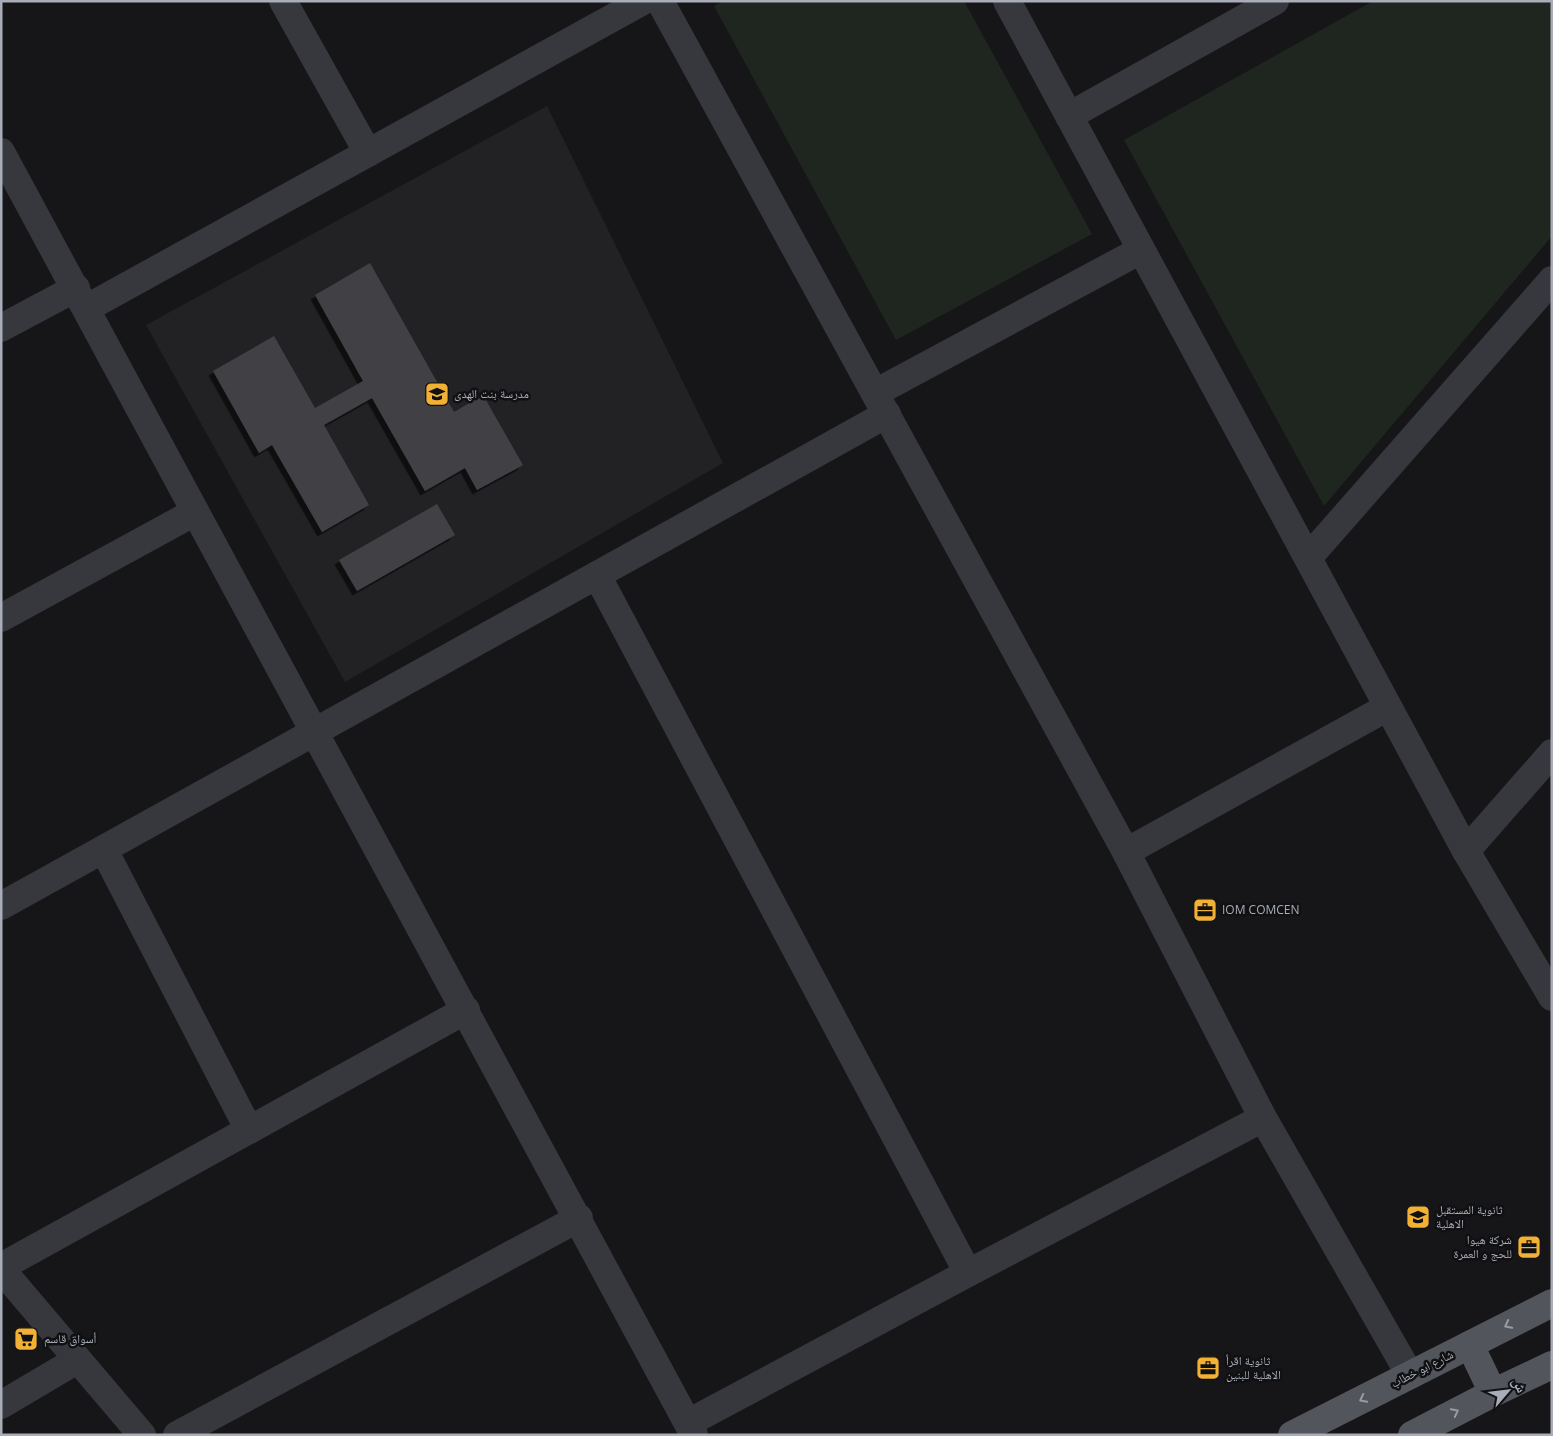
<svg xmlns="http://www.w3.org/2000/svg" width="1553" height="1436" font-family="'Open Sans','Noto Naskh Arabic',sans-serif">
	<style>
		.built { fill: #222225 }
		.green { fill: #1e261f }
		.building { fill: #404145; filter: url(#shadow) }
		.lines { fill: none; stroke-linecap: round; stroke-linejoin: round }
		.minor { stroke: #37383d; stroke-width: 28 }
		.major { stroke: #53555c; stroke-width: 28 }
		.oneway { stroke: #979ba6 }
		.labels { text-anchor: middle; stroke-width: 5; stroke-linejoin: round; paint-order: stroke }
		.poi-label { font-size: 12px; fill: #a8adb8; stroke: #111113; text-anchor: start }
		.street-label { font-size: 12px; fill: #a8adb8; stroke: #111113 }
	</style>
	<defs>
		<filter id="shadow"><feDropShadow dx="-4.5" dy="4.5" stdDeviation="0" flood-color="#0009"/></filter>
	</defs>
	<rect width="100%" height="100%" fill="#161618"/>
	<path class="built" d="M547,106L723,463L345,682L146,325Z"/>
	<g class="green">
		<path d="M723,1H964L1092,234L896,340L714,6Z"/>
		<path d="M1373,1H1552V236L1324,506L1124,140Z"/>
	</g>
	<g class="building">
		<path d="M370,263L454,412L483,395L523,465L477,490L465,468L425,491L372,398L324,425L369,505L322,532L272,445L259,453L213,371L274,336L315,408L363,381L315,295Z"/>
		<path d="M437,504L455,535L357,591L339,560Z"/>
	</g>
	<g class="lines">
		<g class="minor">
			<path d="M283,1L368,153"/>
			<path d="M660,1L1126,852L1263,1118L1410,1375"/>
			<path d="M1007,1L1466,851L1552,997"/>
			<path d="M1069,116L1275,1"/>
			<path d="M1,152L694,1435"/>
			<path d="M87,308L643,1"/>
			<path d="M1,328L76,288"/>
			<path d="M875,393L1141,250"/>
			<path d="M1308,558L1552,280"/>
			<path d="M597,575L968,1273"/>
			<path d="M1,618L195,512"/>
			<path d="M104,850L249,1130"/>
			<path d="M1466,851L1552,753"/>
			<path d="M1126,852L1388,707"/>
			<path d="M1,906L887,414"/>
			<path d="M1,1267L466,1010"/>
			<path d="M1,1269L142,1435"/>
			<path d="M1,1405L77,1360"/>
			<path d="M688,1423L968,1273L1263,1118"/>
			<path d="M177,1435L579,1218"/>
		</g>
		<g class="major">
			<path d="M1470,1345L1493,1393"/>
			<path d="M1292,1435L1552,1303"/>
			<path d="M1412,1435L1493,1393L1552,1365"/>
		</g>
	</g>
	<defs><path id="oneway-chevron" d="M-2-3.5L2.5 0L-2 3.5" fill="none" stroke-width="1.6" stroke-linecap="round" stroke-linejoin="round" transform="scale(1.25)"/></defs>
	<g class="oneway">
		<use href="#oneway-chevron" transform="translate(1508 1325) rotate(153)"/>
		<use href="#oneway-chevron" transform="translate(1363 1399) rotate(153)"/>
		<use href="#oneway-chevron" transform="translate(1455 1412) rotate(-27)"/>
	</g>
	<defs>
		<g id="school-square" transform="scale(1.25)"><rect x="-9" y="-9" width="18" height="18" rx="4" fill="#f2b134" stroke="#111113"/><path d="M0-5L7-2L0 1L-7-2ZM-4 1L0 2.5L4 1V4Q0 6-4 4Z" fill="#111"/></g>
		<g id="office-square" transform="scale(1.25)"><rect x="-9" y="-9" width="18" height="18" rx="4" fill="#f2b134" stroke="#111113"/><path d="M-6-3h4V-5.5h4V-3h4V5H-6ZM-1-4.5V-3h2v-1.5ZM-6 0V1H6V0Z" fill="#111"/></g>
		<g id="supermarket-square" transform="scale(1.25)"><rect x="-9" y="-9" width="18" height="18" rx="4" fill="#f2b134" stroke="#111113"/><path d="M-6-5.5h2.5l.6 2H6L4.5 2H-2.5L-4.4-4H-6ZM-1.5 3.2a1.3 1.3 0 1 0 .1 0ZM3 3.2a1.3 1.3 0 1 0 .1 0Z" fill="#111"/></g>
	</defs>
	<g fill-rule="evenodd">
		<use href="#school-square" x="437" y="394"/>
		<use href="#office-square" x="1205" y="910"/>
		<use href="#school-square" x="1418" y="1217"/>
		<use href="#office-square" x="1529" y="1247"/>
		<use href="#supermarket-square" x="26" y="1339"/>
		<use href="#office-square" x="1208" y="1368"/>
	</g>
	<g class="labels">
		<g class="poi-label">
			<text x="454" y="398">مدرسة بنت الهدی</text>
			<text x="1222" y="914">IOM COMCEN</text>
			<text x="1436" y="1214">ثانوية المستقبل<tspan x="1436" dy="14">الاهلية</tspan></text>
			<text x="1512" y="1244" text-anchor="end">شركة هيوا<tspan x="1512" dy="14">للحج و العمرة</tspan></text>
			<text x="44" y="1343">أسواق قاسم</text>
			<text x="1226" y="1365">ثانوية اقرأ<tspan x="1226" dy="14">الاهلية للبنين</tspan></text>
		</g>
		<g class="street-label">
			<text transform="translate(1422 1369) rotate(-27)" y="4">شارع ابو خطاب</text>
		</g>
	</g>
	<rect width="1553" height="1436" fill="none" stroke="#a8adb8" stroke-width="5"/>
	<g transform="translate(1508 1391) rotate(62)" stroke="#111113" stroke-width="4" paint-order="stroke">
	<path d="M0-4L9 19L0 12L-9 19Z" fill="#a8adb8"/>
	<text y="-8" font-size="14" font-weight="bold" text-anchor="middle" fill="#a8adb8">ش</text>
	</g>
</svg>
